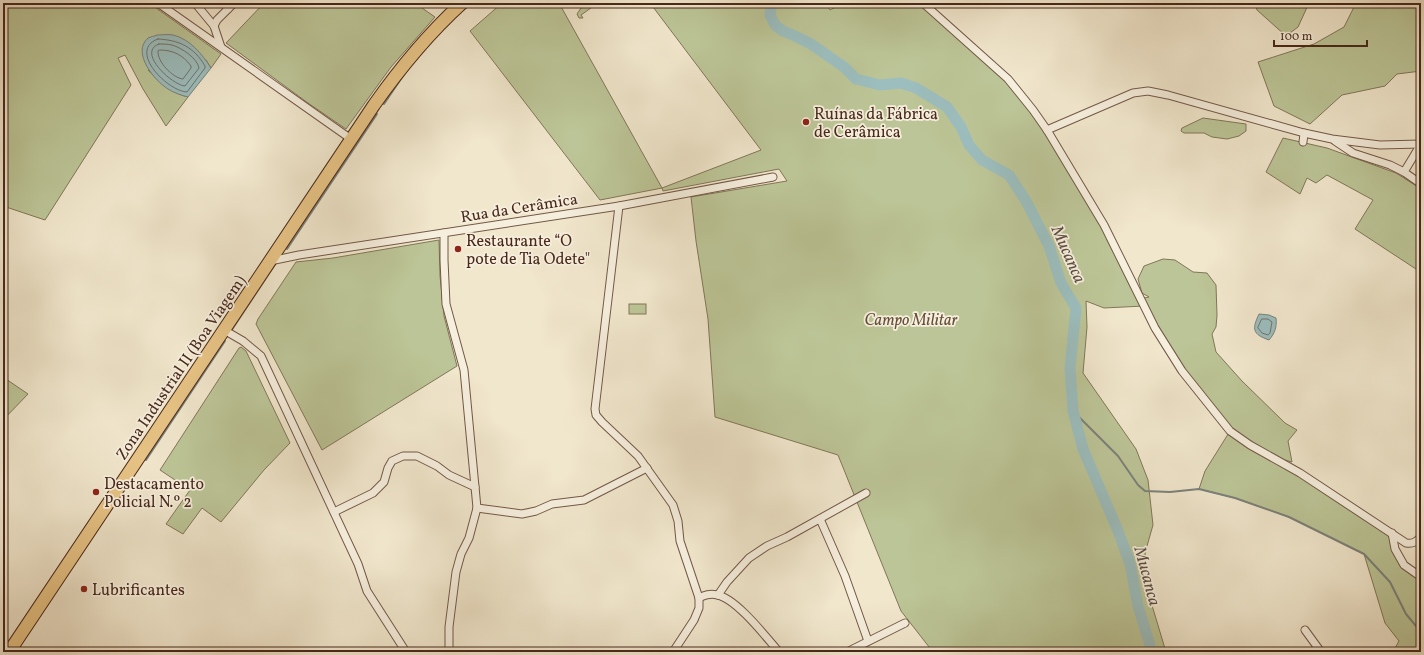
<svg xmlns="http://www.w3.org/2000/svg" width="1424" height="655" font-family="Vollkorn,serif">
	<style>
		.green { fill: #bcc597; stroke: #827658 }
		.water { fill: #9cbebe; stroke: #7b827c }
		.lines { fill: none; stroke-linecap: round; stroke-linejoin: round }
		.shore { stroke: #72736c; stroke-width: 1 }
		.stream { stroke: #7b827c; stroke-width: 2 }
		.river { stroke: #9cbebe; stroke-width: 11 }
		.street-casing { stroke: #735847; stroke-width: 9 }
		.primary-casing { stroke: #49281a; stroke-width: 14 }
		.street { stroke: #f6efde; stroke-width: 7 }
		.primary { stroke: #e8c486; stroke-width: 12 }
		.poi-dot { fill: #8f2418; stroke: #f6efde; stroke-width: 1.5 }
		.labels { text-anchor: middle; stroke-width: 3.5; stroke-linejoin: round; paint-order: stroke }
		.poi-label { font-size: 16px; fill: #49281a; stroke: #f6efde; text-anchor: start }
		.street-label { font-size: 16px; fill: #49281a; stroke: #f6efde }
		.park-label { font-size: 16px; font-style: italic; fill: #664f39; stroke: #f6efde }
		.water-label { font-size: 17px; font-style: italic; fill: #5e4e43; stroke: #f6efde }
	</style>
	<rect width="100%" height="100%" fill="#f1e7cd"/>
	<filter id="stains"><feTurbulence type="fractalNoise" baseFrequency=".005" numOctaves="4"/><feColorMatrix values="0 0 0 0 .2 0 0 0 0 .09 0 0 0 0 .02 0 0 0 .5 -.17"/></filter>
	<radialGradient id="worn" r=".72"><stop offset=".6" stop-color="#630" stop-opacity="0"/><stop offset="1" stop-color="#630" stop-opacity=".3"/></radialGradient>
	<g class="green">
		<path d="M3,3H149L221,54L211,68L206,60L148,70C160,83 171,93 188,97L166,126L143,89L125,55L118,58L131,85L45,220L3,206Z"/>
		<path d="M264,3H429L422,8L435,17L391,67L346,129L308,103L226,43Z"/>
		<path d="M502,3H559L662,188L761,150L650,3H825L830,10L843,3H923L1008,79L1084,189L1140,299L1149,297L1142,293L1138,279L1144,266L1163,259L1175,260L1193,272L1207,273L1216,285L1217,315L1216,327L1212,334L1216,352L1242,381L1285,423L1297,430L1288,441L1292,462L1274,457L1392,533L1404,565L1421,577V652H1393L1399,641L1385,623L1364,554L1289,517L1235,498L1199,489L1205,471L1230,431L1208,405L1144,306L1104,308L1086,301L1087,327L1083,373L1136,449L1148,480L1153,525L1145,553L1151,602L1166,652H933L901,611L838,455L715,417L708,319L696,241L691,197L787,181L779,169L663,191L662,188L600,200L470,31Z"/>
		<path d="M588,3H598L581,15L583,18H579L577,14L581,8Z"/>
		<path d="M1255,3H1309L1298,27L1286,36L1257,10Z"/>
		<path d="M1356,3H1421V71L1397,74L1385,86L1342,95L1310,124L1274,106L1258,62L1314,44L1344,27Z"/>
		<path d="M1203,118L1246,124V131L1239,136L1227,139L1212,137L1204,133H1184L1181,131L1182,128Z"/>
		<path d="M1283,138L1327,148L1396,173L1415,185L1421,190V269L1419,271L1355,229L1373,200L1327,175L1316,183L1307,178L1300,194L1266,172Z"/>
		<path d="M439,240L440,276L444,316L457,366L322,450L256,324L258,319L296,262L333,258Z"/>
		<rect x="629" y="304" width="17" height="10"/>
		<path d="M241,347L246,351L290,443L264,470L221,522L202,508L183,534L166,524L190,490L160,470L239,348Z"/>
		<path d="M3,377L28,394L3,420Z"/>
	</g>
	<g class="water">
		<path d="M157,35C162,35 168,34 173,35C190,39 202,54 211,68L188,97C181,95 174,93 168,89C155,81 131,53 148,38C150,37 155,36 157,35Z"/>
		<path d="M1259,314L1269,315L1276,318C1277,327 1275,333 1269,340C1252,334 1252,329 1259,314Z"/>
	</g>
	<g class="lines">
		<g class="shore">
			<path d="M158,39C179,40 194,47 205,66V68L187,92C167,91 127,50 158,39Z"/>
			<path d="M159,44C163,44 168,44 172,45C182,48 197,58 199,68L185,86C172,85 136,52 159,44Z"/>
			<path d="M160,50C173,50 183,55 191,66V68L183,79C173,78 157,62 158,51Z"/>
			<path d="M1262,319H1268L1272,322L1270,333L1268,335L1262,333L1258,328Z"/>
		</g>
		<g class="stream">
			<path d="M463,10L472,3"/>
			<path d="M384,104L407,70"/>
			<path d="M287,249L377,114"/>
			<path d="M231,331L276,263"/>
			<path d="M1073,411L1118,456L1138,485L1145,491L1170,492L1199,489L1235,498L1289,517L1364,554L1390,582L1406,614L1421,632"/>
			<path d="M146,460L225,341"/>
		</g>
		<path class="river" d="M772,3L770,15L775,25L783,31L795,36L811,44L844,67L856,79L880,85L901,83L916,88L947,107L961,127L969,145L982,160L1009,175L1026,201L1049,246L1061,283L1076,308L1070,368L1073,411L1083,449L1118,531L1130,564L1138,606L1152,652"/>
		<g class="street-casing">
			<g id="street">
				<path d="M158,3L351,139"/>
				<path d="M195,3L214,26L221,47"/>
				<path d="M224,3L228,9L234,3"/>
				<path d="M923,3L1008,79L1033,110L1047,130L1104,225L1155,328L1182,371L1230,431L1250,445L1300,473L1406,543C1413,544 1416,542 1421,537"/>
				<path d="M214,26L217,20L228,9"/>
				<path d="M1047,130L1133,93L1148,91L1168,95L1304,133L1332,139L1380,145L1421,144"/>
				<path d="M1335,141L1353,153L1390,165L1404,172L1421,184"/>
				<path d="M1303,142L1304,133"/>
				<path d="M1404,172L1421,144"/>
				<path d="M619,206L595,409L596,415L602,422L638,456L673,505L678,521L680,541L699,598V608L694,620L673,652"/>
				<path d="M444,233V260L446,304L464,370L477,508L469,538L461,554L456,572L449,627V652"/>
				<path d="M270,261L299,255L619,206L773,177"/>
				<path d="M224,330L243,341L261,356L358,564L367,591L406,652"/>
				<path d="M477,508L522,514L536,511L552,504L584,500L647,468"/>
				<path d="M334,512L373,493L384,482L388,468L392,461L403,456H417L437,466L449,475L475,487"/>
				<path d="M820,519L845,576L868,641"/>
				<path d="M1392,533L1395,549L1404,565L1421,577"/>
				<path d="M718,595L727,582L749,558L767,546L787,537L866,493"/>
				<path d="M699,598C705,595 710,593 717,595C736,598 766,637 779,652"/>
				<path d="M1305,630L1321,652"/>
				<path d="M847,652L905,623"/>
			</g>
		</g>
		<g class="primary-casing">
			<path id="primary" d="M9,652L374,105C400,68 428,34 462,3"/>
		</g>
		<use href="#street" class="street"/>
		<use href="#primary" class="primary"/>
	</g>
	<g class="poi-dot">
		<circle cx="806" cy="122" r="4"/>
		<circle cx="458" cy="249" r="4"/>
		<circle cx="96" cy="492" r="4"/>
		<circle cx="84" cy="589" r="4"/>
	</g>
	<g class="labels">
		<g class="poi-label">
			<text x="814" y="119">Ruínas da Fábrica<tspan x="814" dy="18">de Cerâmica</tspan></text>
			<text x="466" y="246">Restaurante “O<tspan x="466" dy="18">pote de Tia Odete"</tspan></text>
			<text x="104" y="489">Destacamento<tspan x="104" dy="18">Policial N.º 2</tspan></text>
			<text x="92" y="595">Lubrificantes</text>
		</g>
		<g class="street-label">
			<text transform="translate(519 207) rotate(-9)" y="6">Rua da Cerâmica</text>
			<text transform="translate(180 367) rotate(-56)" y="6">Zona Industrial II (Boa Viagem)</text>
		</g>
		<g class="park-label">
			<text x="911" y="325">Campo Militar</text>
		</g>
		<g class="water-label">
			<text transform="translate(1069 254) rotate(66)" y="6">Mucanca</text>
			<text transform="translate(1148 576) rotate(75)" y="6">Mucanca</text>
		</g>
	</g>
	<rect width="1424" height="655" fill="none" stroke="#f1e7cd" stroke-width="16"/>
	<rect x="4" y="4" width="1416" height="647" fill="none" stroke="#49281a" stroke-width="2"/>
	<rect x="8" y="8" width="1408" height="639" fill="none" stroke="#49281a"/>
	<path d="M1274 40v6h93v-6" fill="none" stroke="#49281a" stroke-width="2"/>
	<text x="1280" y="40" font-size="12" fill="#49281a" stroke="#f6efde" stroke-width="3" paint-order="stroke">100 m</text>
	<rect width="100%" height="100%" filter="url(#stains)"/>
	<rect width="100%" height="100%" fill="url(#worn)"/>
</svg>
